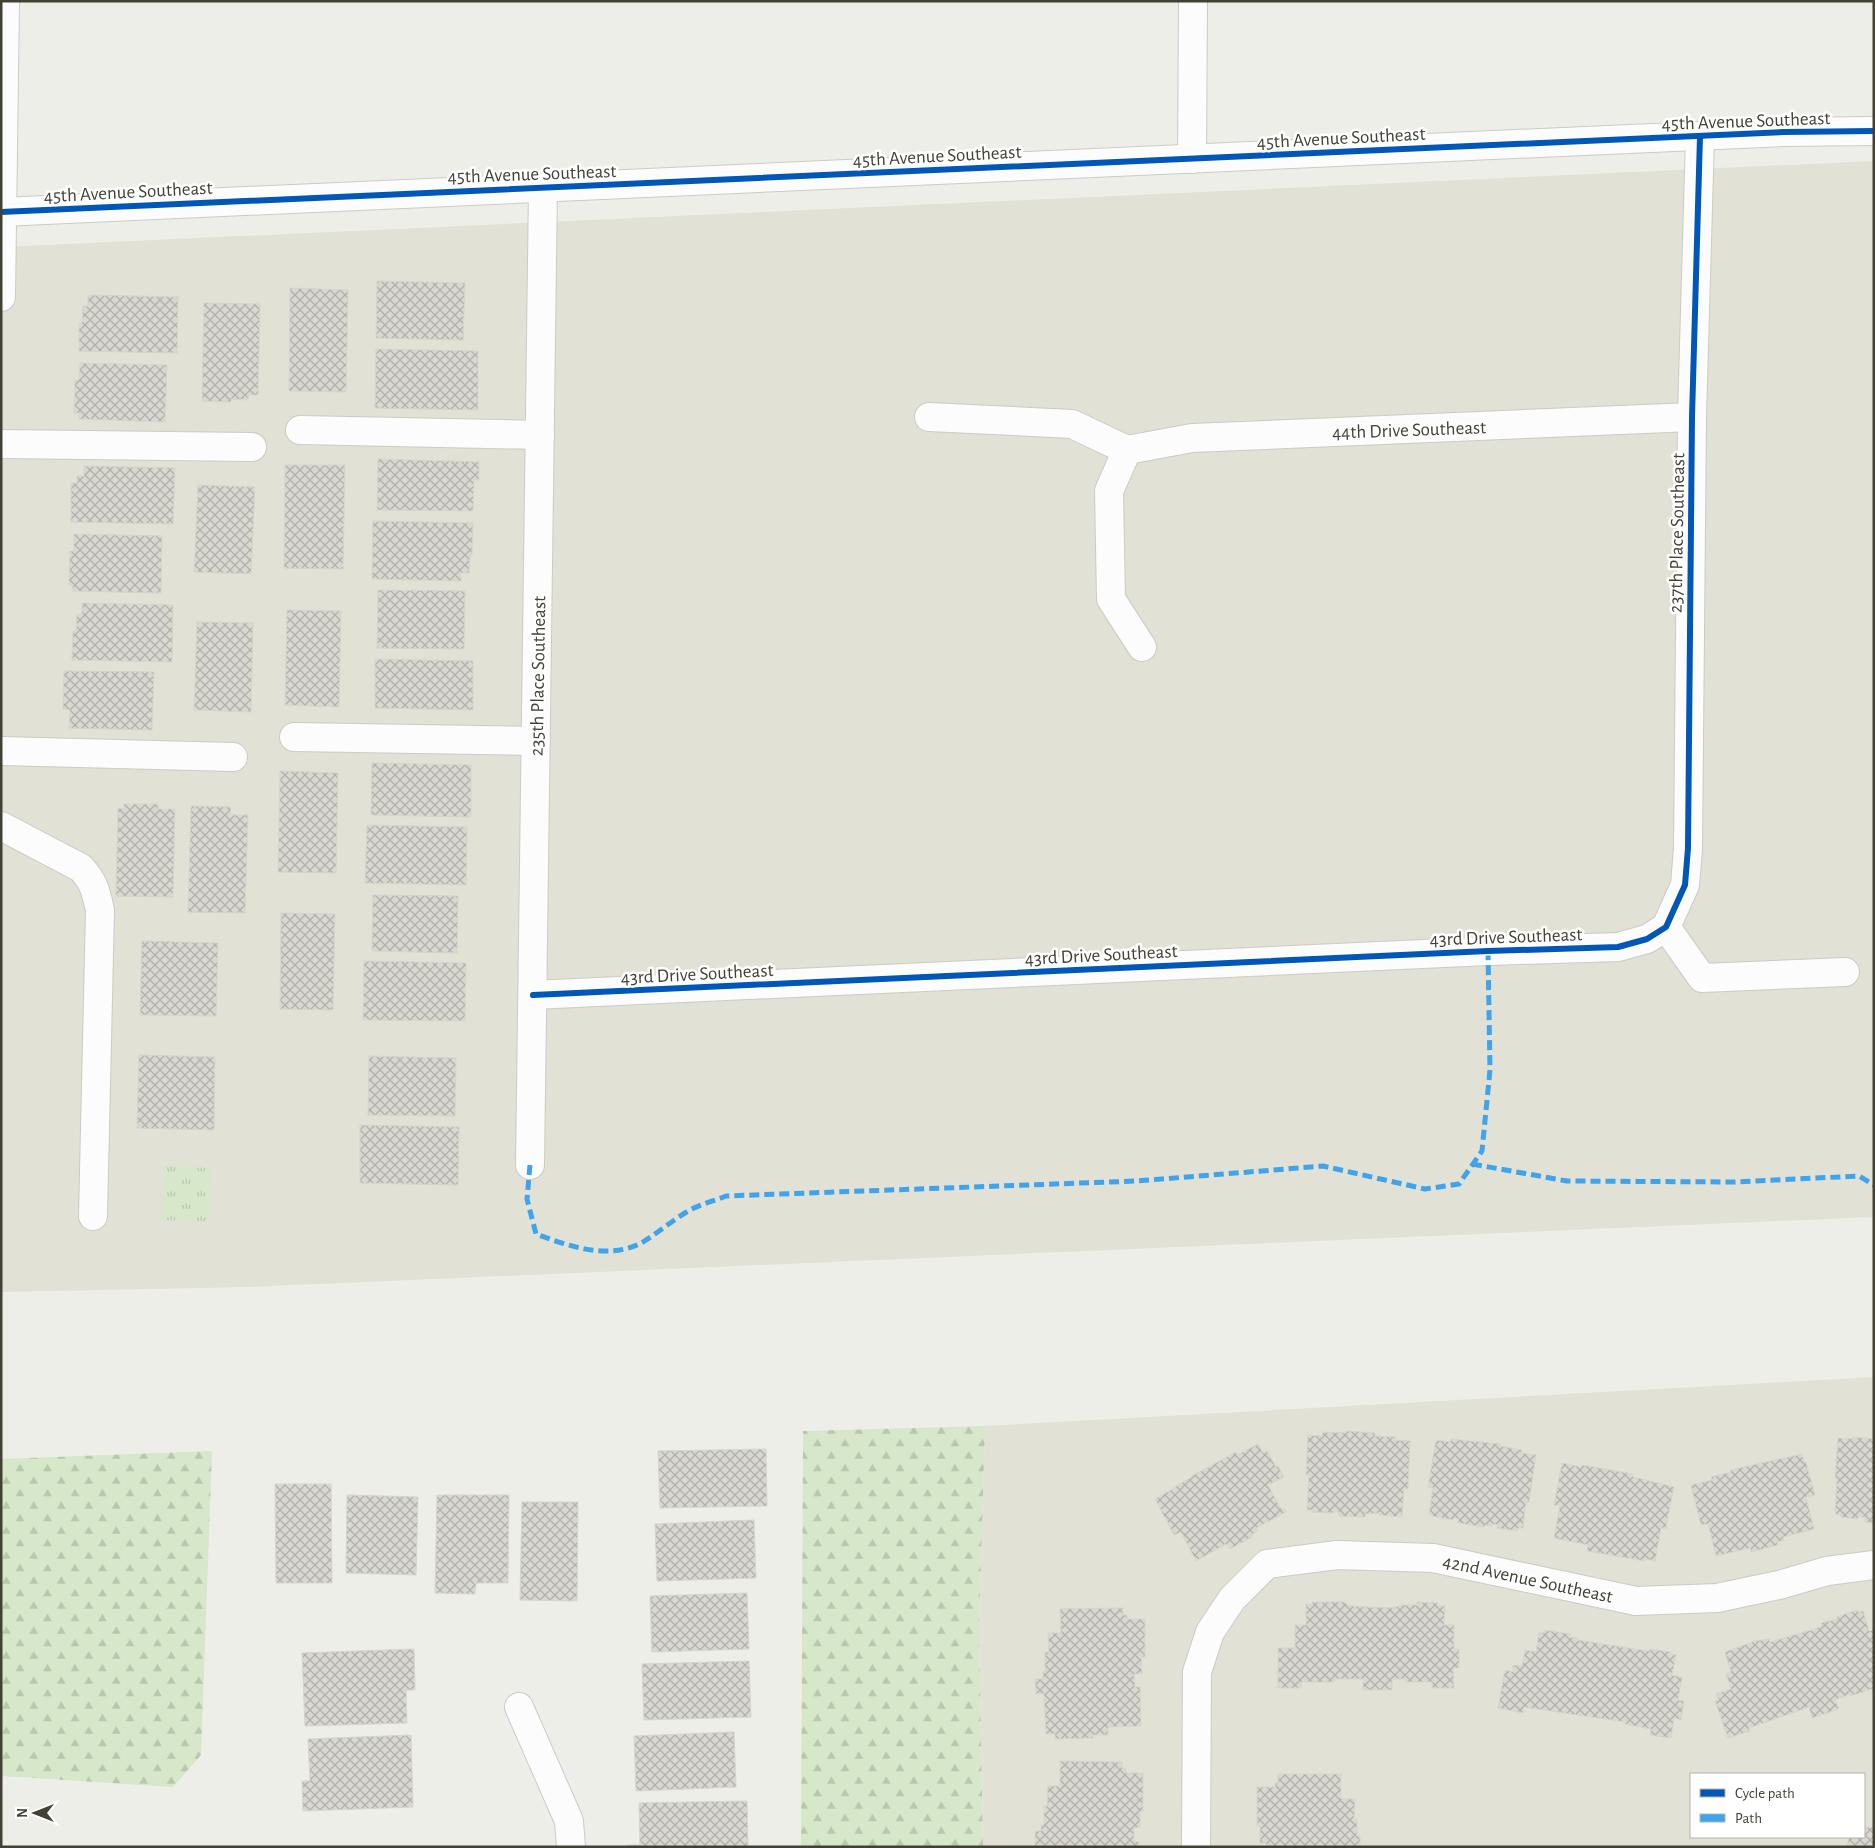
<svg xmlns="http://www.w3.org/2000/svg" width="1875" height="1848" font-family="'Alegreya Sans',sans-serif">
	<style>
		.residential { fill: #e1e1d5; fill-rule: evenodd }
		.forest { fill: url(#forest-firs) }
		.park { fill: url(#park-tufts) }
		.building { fill: url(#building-cross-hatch); stroke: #d6d5ce }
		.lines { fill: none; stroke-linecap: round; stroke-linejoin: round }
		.minor-casing { stroke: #cccbc5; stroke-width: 30 }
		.minor { stroke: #fcfcfc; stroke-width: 28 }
		.quiet { stroke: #3fa4eb; stroke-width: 5; stroke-dasharray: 10 5; stroke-linecap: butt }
		.cycleway-casing { stroke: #fff; stroke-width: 9 }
		.cycleway { stroke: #0057b8; stroke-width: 6 }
		.labels { text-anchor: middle; stroke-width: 5; stroke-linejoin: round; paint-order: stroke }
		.street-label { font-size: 19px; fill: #434035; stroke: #fff }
	</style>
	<defs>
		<pattern id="forest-firs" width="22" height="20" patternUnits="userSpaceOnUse" patternTransform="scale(1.25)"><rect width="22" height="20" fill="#d6e7ca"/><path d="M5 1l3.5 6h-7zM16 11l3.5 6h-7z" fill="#b9c7ae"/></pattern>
		<pattern id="park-tufts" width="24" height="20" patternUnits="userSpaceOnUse" patternTransform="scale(1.25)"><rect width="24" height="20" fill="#d6e7ca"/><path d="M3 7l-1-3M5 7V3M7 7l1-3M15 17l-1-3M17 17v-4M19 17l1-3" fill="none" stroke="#b9c7ae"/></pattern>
		<pattern id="building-cross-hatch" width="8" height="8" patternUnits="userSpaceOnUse" patternTransform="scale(1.25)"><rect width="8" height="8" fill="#d8d7d0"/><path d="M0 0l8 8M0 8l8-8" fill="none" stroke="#b1b0aa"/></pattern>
	</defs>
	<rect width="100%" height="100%" fill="#eeeee8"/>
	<g class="residential">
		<path d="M1874,161V1217L251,1287L1,1292V247Z"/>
		<path d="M1874,1377V1847H983L979,1630L985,1426ZM1691,1774H1864V1837H1691Z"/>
	</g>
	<g class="forest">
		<path d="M985,1426L979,1630L983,1847H801L803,1431Z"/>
		<path d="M212,1451L201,1755L173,1787L2,1776L1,1459Z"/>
	</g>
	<path class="park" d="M164,1166L211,1168L209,1222L162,1220Z"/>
	<g class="building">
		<path d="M377,281L465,283L463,340L376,338Z"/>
		<path d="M290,288L348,290L346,392L289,391Z"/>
		<path d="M88,295L178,297L177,353L79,351V323H82L83,306H88Z"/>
		<path d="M204,303L260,304L258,395H248V400L231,399V402L202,401Z"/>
		<path d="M376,349L478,351V410L375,408Z"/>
		<path d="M80,363L167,365L165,422L79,419V413H74L75,380H79Z"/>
		<path d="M378,459L479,462V480H474L473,511L377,510Z"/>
		<path d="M285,465H345L343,569L284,568Z"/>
		<path d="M84,466L175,468L173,524L71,522V483H77V476H84Z"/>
		<path d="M198,485L255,487L251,574L194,572Z"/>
		<path d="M373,521L473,523L472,555H470L469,573H461V581L372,579Z"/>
		<path d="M74,534L162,536L161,593L72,591L73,585H69L70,551H74Z"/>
		<path d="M378,590L465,591L464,649L377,648Z"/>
		<path d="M82,603L173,605L172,662L72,660L73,631H76L77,614H82Z"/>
		<path d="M287,610L341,611L339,707L285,705Z"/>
		<path d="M197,622L253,623L251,712L194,710Z"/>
		<path d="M375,659L473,661V710L375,708Z"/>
		<path d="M64,671L154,672L152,730L69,728L70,710L63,709Z"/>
		<path d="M372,763L471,765V817L371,815Z"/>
		<path d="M280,771L338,773L336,873L278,872Z"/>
		<path d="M124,804H158V809H175L173,897L116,896L118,808L124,809Z"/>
		<path d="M191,806L231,807L230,815H248L245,913L188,912Z"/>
		<path d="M367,825L467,827L466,885L365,883Z"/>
		<path d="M373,895L458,896L457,953L372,951Z"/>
		<path d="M281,913L335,914L333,1010L280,1009Z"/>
		<path d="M142,941L218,943L216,1016L140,1015Z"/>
		<path d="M364,961L466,963L465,1021L363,1020Z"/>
		<path d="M139,1055L215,1057L214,1130L137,1128Z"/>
		<path d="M369,1056L456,1058L455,1116L368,1115Z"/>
		<path d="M360,1125L459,1127L458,1185L360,1183Z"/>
		<path d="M1346,1431L1375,1433V1436L1396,1437L1395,1440L1410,1441L1408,1489L1404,1488L1402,1517L1379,1515V1513L1365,1514V1517L1339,1516V1512L1334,1511L1333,1513L1312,1512L1313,1510H1307L1309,1475H1306L1308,1435L1322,1436L1323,1432L1346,1433Z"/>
		<path d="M1853,1437L1874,1439V1523L1865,1522V1517H1858V1519L1841,1517L1842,1515L1835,1514L1837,1478H1835L1838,1438L1853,1439Z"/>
		<path d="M1451,1439L1500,1444V1446L1522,1450L1521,1453L1536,1455L1529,1502H1526L1523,1528H1518L1517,1531L1497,1528L1498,1525L1492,1524V1526L1485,1525L1484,1527L1458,1523L1459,1519L1454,1518L1453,1520L1432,1516L1433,1515L1429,1514L1433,1488L1428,1487L1436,1440L1450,1442Z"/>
		<path d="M1258,1444L1263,1453L1267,1451L1276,1467L1278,1466L1284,1477L1268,1485L1281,1509L1284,1508L1286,1512L1256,1528L1258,1531L1251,1535L1252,1537L1230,1549L1226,1544L1196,1561L1181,1532L1174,1535L1155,1499L1176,1487V1486L1192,1477V1476L1236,1452L1237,1455Z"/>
		<path d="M766,1449L767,1506L660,1508L658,1451Z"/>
		<path d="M1802,1454L1804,1462H1806L1815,1495L1806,1497L1814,1529L1783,1537L1784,1540L1777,1542L1778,1545L1751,1552L1750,1548L1716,1556L1708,1524L1701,1525L1691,1485L1712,1480L1711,1477L1731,1472L1730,1470Z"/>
		<path d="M1562,1463L1581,1467L1582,1465L1633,1474V1477L1674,1487L1666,1526L1668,1528H1661L1655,1561L1646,1559L1645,1561L1587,1551L1588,1545L1554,1538L1560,1506L1554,1505Z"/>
		<path d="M275,1484H331L332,1583H276Z"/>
		<path d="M347,1495L418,1497L416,1575L346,1573Z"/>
		<path d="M437,1495H509L508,1583H476L475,1594L435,1593Z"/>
		<path d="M522,1502H578L577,1601L520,1600Z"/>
		<path d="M754,1520L756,1578L657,1581L655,1524Z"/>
		<path d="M747,1593L749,1649L652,1652L650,1596Z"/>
		<path d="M1312,1602H1345L1348,1606L1391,1608L1402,1605H1417V1602L1438,1603V1606H1445L1444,1625H1454V1649H1459V1668H1453L1454,1688H1432V1682H1405V1679H1392V1690H1363V1679H1334V1682H1301V1688H1278V1648H1295V1625H1306V1604L1312,1605Z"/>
		<path d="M1123,1608V1615H1127V1619H1145V1657H1141L1142,1674H1134L1135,1687H1140L1141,1726L1108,1727V1735H1093V1738L1055,1739V1734H1046L1044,1694H1036L1035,1679H1043V1672H1045V1652H1049L1048,1633H1061L1060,1609Z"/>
		<path d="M1857,1610L1858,1612L1863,1611L1869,1631L1874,1630V1693L1872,1689L1850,1696V1694L1835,1700L1839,1709L1812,1718L1809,1707L1749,1728L1750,1731L1728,1738L1715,1701L1719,1700L1716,1694L1731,1689L1726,1674L1731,1672L1725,1652L1755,1641L1769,1639L1770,1642L1811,1630L1822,1626L1821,1623L1838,1619L1837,1617Z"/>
		<path d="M1545,1630L1570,1634V1637L1578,1638V1640L1635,1649L1650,1651V1649L1671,1652L1670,1654L1676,1655L1672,1675L1682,1677L1678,1700L1684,1701L1681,1720L1674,1718L1671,1738L1650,1735L1651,1729L1625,1724V1722L1524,1707L1523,1713L1498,1708L1505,1670L1513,1672V1665L1522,1666L1525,1650L1536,1652L1539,1632L1544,1633Z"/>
		<path d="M414,1649L415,1690H406L407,1723L305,1726L302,1653Z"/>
		<path d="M749,1661L751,1717L644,1720L642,1664Z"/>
		<path d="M734,1732L736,1787L636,1791L634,1736Z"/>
		<path d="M411,1735L413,1807L303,1811L302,1781H310L308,1739Z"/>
		<path d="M1060,1761L1122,1762V1768L1126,1769V1773H1143V1811H1140V1828L1134,1827V1841L1139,1842V1847L1035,1846V1831H1041V1825H1044V1806H1047L1048,1786H1060Z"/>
		<path d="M1278,1774H1341V1799H1355L1354,1819H1357V1836H1360V1847H1266V1843H1260V1826H1257V1787H1275V1783H1278Z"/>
		<path d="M747,1801L748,1847H627V1845H640L639,1803Z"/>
		<path d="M1864,1827L1874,1828V1847H1847L1849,1837H1864Z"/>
	</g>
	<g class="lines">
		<g class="minor-casing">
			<g id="minor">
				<path d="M1192,159L1193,1"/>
				<path d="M1,212L1784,132L1874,131"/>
				<path d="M1,297L5,1"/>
				<path d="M929,417L1072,424L1127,450"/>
				<path d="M300,430L540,435"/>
				<path d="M1,444L252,447"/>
				<path d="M1127,450L1192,438L1692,417"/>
				<path d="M1127,450L1109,491L1111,599L1142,647"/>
				<path d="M294,737L536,741"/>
				<path d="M1,751L233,757"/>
				<path d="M1,826L81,868C94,882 96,892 100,910L93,1216"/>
				<path d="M1666,927L1685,885L1688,848L1692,417L1700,136"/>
				<path d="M1666,927L1702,978L1845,972"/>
				<path d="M533,995L1488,951L1618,947L1647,939L1666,927"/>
				<path d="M530,1165L543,188"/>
				<path d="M519,1707L569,1821L571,1847"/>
				<path d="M1196,1847L1197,1672L1210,1632L1232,1599L1267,1564L1337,1555L1433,1558L1636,1601L1717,1598L1779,1585L1827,1571L1874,1565"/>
			</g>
		</g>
		<use href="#minor" class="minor"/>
		<g class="quiet">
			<path d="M1472,1164L1567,1181L1734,1182L1859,1176L1874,1185"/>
			<path d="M530,1165L527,1199L536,1234C569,1246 609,1261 643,1242C659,1232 674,1219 690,1210C701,1204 714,1201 726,1196L1137,1181L1323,1166L1425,1189L1459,1184L1482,1151L1490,1070L1488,951"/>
		</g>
		<g class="cycleway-casing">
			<g id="cycleway">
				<path d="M1,212L1784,132L1874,131"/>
				<path d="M533,995L1488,951L1618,947L1647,939L1666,927L1685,885L1688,848L1692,417L1700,136"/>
			</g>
		</g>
		<use href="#cycleway" class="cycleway"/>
	</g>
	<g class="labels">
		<g class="street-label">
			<text transform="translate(1746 120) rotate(-2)" y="7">45th Avenue Southeast</text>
			<text transform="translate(1341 137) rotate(-3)" y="7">45th Avenue Southeast</text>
			<text transform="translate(937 155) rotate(-3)" y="7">45th Avenue Southeast</text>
			<text transform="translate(532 173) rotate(-2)" y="7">45th Avenue Southeast</text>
			<text transform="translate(128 191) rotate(-3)" y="7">45th Avenue Southeast</text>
			<text transform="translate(1409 429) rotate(-2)" y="7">44th Drive Southeast</text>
			<text transform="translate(1676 533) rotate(-89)" y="7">237th Place Southeast</text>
			<text transform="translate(537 676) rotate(-89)" y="7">235th Place Southeast</text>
			<text transform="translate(1506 936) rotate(-2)" y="7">43rd Drive Southeast</text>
			<text transform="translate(1101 954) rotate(-3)" y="7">43rd Drive Southeast</text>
			<text transform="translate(697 973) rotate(-3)" y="7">43rd Drive Southeast</text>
			<text transform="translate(1528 1578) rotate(12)" y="7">42nd Avenue Southeast</text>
		</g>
	</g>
	<rect width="1875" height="1848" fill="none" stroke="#434035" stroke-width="5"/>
	<rect x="1690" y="1773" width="175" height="65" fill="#ffffff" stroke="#b4b3ae"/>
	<rect x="1700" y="1789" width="25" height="8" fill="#0057b8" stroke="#b4b3ae"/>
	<text x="1735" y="1798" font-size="15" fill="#434035">Cycle path</text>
	<rect x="1700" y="1814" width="25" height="8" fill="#3fa4eb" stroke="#b4b3ae"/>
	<text x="1735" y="1823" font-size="15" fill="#434035">Path</text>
	<g transform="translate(35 1813) rotate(270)" stroke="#ffffff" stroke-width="4" paint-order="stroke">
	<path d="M0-4L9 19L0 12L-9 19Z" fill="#434035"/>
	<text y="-8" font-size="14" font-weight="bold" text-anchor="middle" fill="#434035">N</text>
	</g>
</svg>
